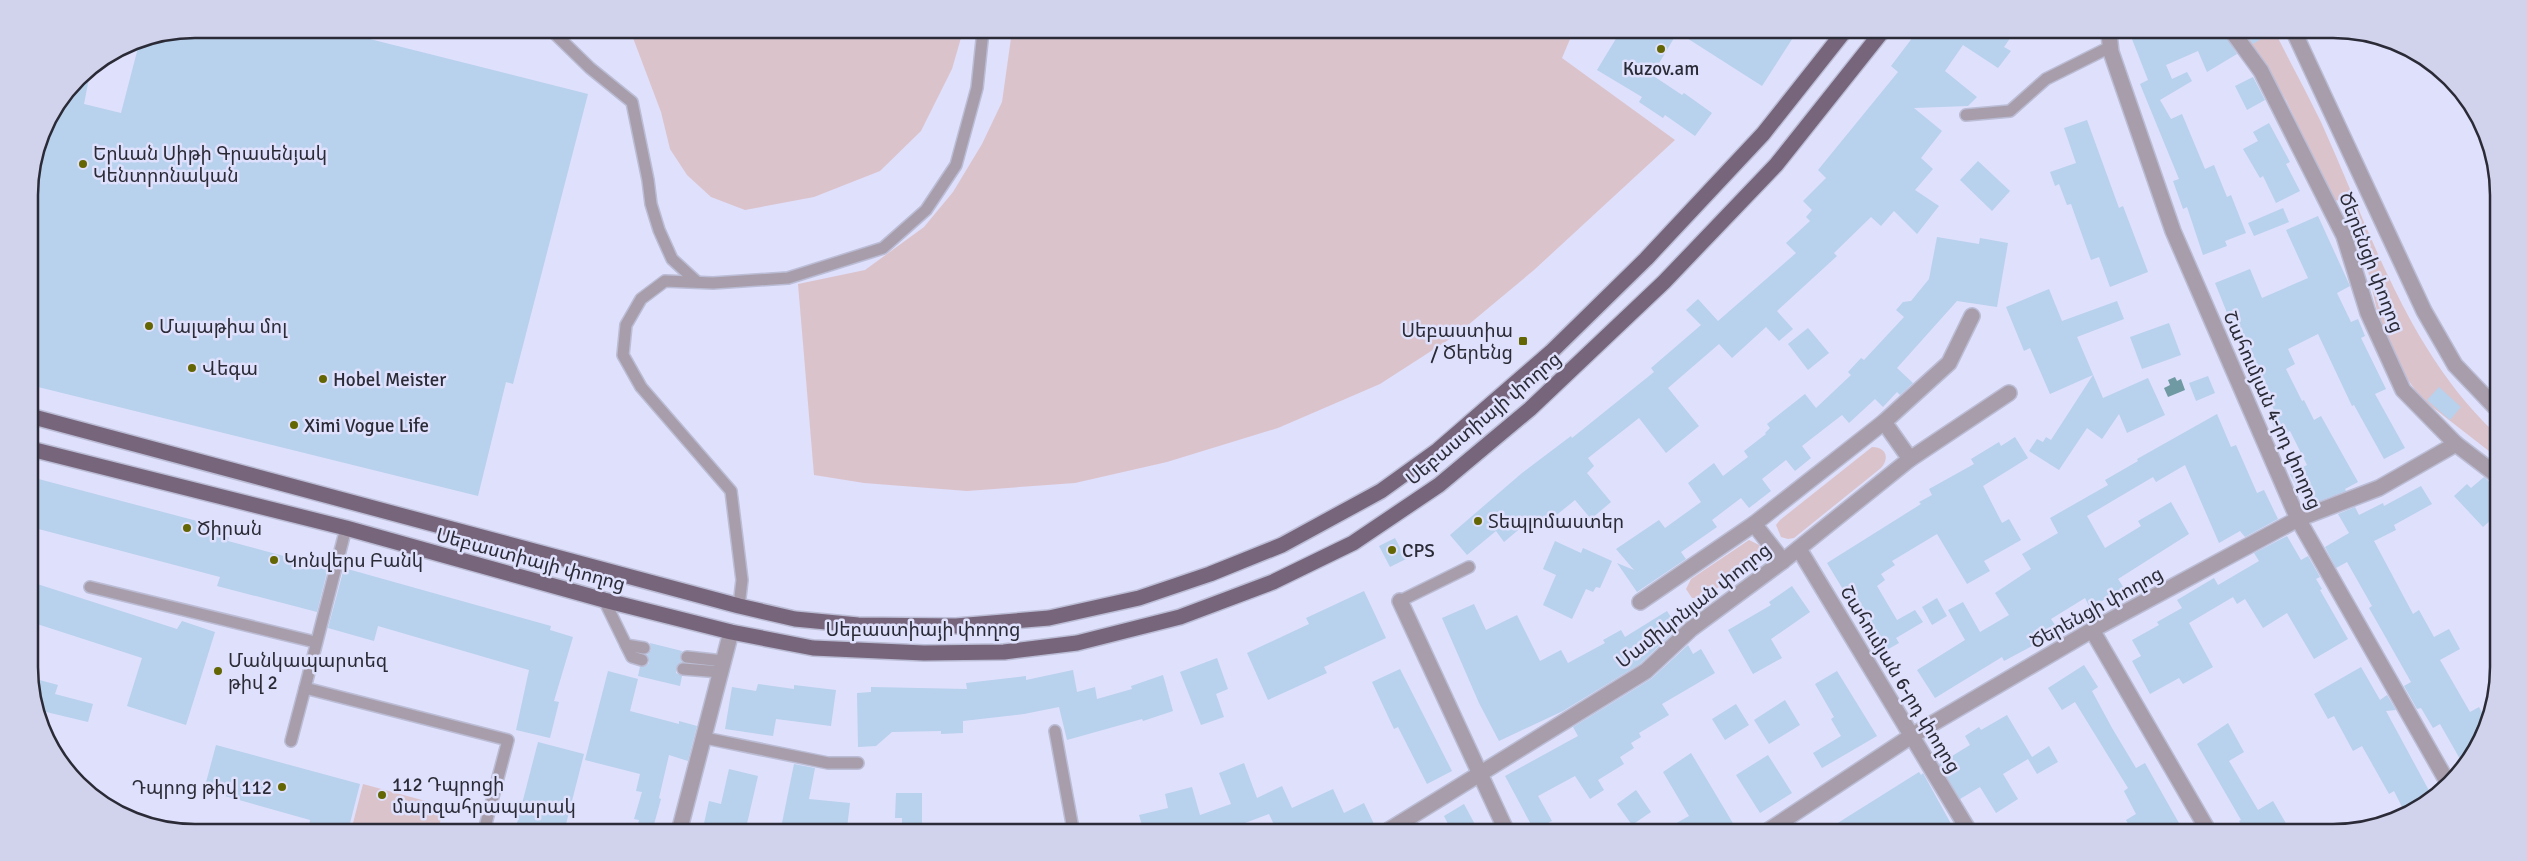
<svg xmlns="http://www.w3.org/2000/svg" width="2527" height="861" font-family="Signika,'Noto Sans Armenian',sans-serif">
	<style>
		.green { fill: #dbc3cc }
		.water { fill: #6f99a3 }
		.building { fill: #b8d1ed }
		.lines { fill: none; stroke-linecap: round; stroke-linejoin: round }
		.lane-casing { stroke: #bbbcd5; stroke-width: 14 }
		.street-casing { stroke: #bbbcd5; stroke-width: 18 }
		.primary-casing { stroke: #bbbcd5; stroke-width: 18 }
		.lane { stroke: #a89eab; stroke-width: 11 }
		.street { stroke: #a89eab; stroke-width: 15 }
		.primary { stroke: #76657b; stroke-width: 15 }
		.poi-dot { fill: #636602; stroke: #dfe0fc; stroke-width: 2 }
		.labels { text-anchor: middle; stroke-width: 5; stroke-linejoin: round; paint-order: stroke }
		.poi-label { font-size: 19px; fill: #2b2b37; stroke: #dfe0fc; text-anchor: start }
		.street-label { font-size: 19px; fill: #2b2b37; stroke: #dfe0fc }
		.rim { fill: none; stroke: #2b2b37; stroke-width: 2.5 }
	</style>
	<rect width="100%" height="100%" fill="#dfe0fc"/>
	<g class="green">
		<path d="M630,30L963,31L952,69L921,131L880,171L814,197L745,210L711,197L687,175L670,149L661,112Z"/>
		<path d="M1012,31L1573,32L1562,58L1675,140L1534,270L1456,335L1380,384L1278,428L1167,462L1075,483L967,491L864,483L814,475L798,284L865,270L924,227L953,192L982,144L1002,102Z"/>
		<path d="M2245,34H2276C2291,64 2307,93 2321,122C2370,230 2406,348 2494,432V455L2431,406L2418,394L2406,377L2380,324L2368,271L2340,200L2333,201L2286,100Z"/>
		<path d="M1872,447C1886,447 1890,458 1881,468L1794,538L1788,539L1781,537L1776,525L1780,520Z"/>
		<path d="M1749,540L1759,545L1761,556L1757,561L1703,598H1692L1686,589L1691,579Z"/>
		<path d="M363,784L444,806L439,827H352Z"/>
	</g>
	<path class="water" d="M2175,377L2177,381L2181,379L2185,390L2168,397L2164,388L2170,385L2168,380Z"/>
	<g class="building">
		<path d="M195,29H330L588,94L513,384L506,382L478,496L30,385L29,210L53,114L78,77L91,68L84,104L121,113L140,40Z"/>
		<path d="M1620,32L1677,33L1652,75L1682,95L1684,93L1712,113L1695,136L1665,115L1663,118L1639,102L1642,97L1597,70Z"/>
		<path d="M1679,33H1796L1762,86Z"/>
		<path d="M1916,33L2013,34L2004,47L2011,51L1998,68L1963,45L1945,71L1977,97L1968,106L1914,108L1942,131L1921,158L1933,169L1915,190L1939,206L1917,234L1894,211L1881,226L1871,217L1834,253L1837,256L1777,311L1793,329L1779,341L1766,327L1732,358L1719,344L1668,388L1699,426L1666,453L1639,418L1588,458L1594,466L1587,473L1611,502L1591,519L1575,500L1543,526L1535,516L1504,542L1496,531L1467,555L1450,535L1522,473L1571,436L1572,438L1654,372L1651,368L1701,325L1686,310L1698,299L1718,321L1796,253L1786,243L1810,221L1806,217L1812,210L1803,201L1826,178L1818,170L1898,72L1891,66Z"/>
		<path d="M2130,34H2225L2237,54L2207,72L2198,51L2166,65L2172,79L2187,72L2192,81L2160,100L2171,119L2182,114L2205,169L2214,165L2227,197L2231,195L2246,233L2225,241L2227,246L2203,255L2187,207L2183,209L2173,181L2179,179L2140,84L2148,80Z"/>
		<path d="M2246,34H2269L2253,44Z"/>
		<path d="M2253,77L2265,100L2247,110L2235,86Z"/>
		<path d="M2087,120L2119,208L2123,206L2148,272L2110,287L2099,257L2091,260L2071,204L2067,205L2059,184L2055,186L2050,172L2076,163L2064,128Z"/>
		<path d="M2269,123L2290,162L2286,164L2300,191L2276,203L2263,176L2260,178L2243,149L2258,141L2253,132Z"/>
		<path d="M1978,161L2010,191L1992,211L1960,180Z"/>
		<path d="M2283,208L2289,222L2254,236L2248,223Z"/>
		<path d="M2318,216L2350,286L2337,293L2351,322L2358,319L2365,336L2361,338L2386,389L2375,394L2405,448L2384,459L2354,405L2352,406L2318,334L2288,349L2295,364L2286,369L2302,401L2304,400L2314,420L2321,416L2358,482L2345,489L2346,491L2307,506L2290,474L2307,465L2290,431L2279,436L2269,417L2276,414L2260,381L2253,384L2240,357L2244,355L2215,283L2250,269L2262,298L2308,278L2286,230Z"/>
		<path d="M1937,237L1979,244L1980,238L2008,243L1997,307L1957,301L1897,368L1913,383L1900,395L1897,392L1883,407L1875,399L1849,423L1842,415L1802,446L1811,458L1795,471L1786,460L1762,479L1771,491L1749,508L1741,498L1712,520L1717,527L1681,552L1686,559L1637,592L1617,563L1634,570L1616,549L1659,520L1665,528L1701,502L1688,483L1714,463L1723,476L1748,457L1744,451L1766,434L1765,433L1770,428L1767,424L1805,394L1816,408L1851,375L1848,372L1861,358L1864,360L1904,317L1896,310L1903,302L1911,301L1929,279Z"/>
		<path d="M2049,289L2062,321L2117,301L2124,319L2077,337L2103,398L2148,378L2165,415L2127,433L2119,414L2102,439L2087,428L2059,470L2029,451L2037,439L2043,442L2046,437L2051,440L2093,375L2050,394L2030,348L2024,351L2006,307Z"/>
		<path d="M2169,323L2181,355L2142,369L2130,337Z"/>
		<path d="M1808,328L1829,353L1808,370L1788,344Z"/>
		<path d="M2208,376L2215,393L2196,401L2189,383Z"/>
		<path d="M2439,387L2461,407L2450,420L2427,400Z"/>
		<path d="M2217,414L2231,447L2236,445L2257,493L2264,490L2278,519L2245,537L2240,531L2219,543L2185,465L2156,482L2153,477L2087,516L2105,548L2141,526L2138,521L2171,502L2189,534L2118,579L2124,588L2090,608L2085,598L2051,619L2058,629L2036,644L2004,661L2002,657L1935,698L1917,670L1965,640L1948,610L1963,602L1980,632L2009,615L1995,593L2031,569L2022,554L2058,533L2050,518L2108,485L2105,480L2138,461L2137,459Z"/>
		<path d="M2015,437L2028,458L1983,486L2002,523L2009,519L2021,540L1984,561L1990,571L1967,584L1937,534L1892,561L1895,565L1881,574L1885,580L1877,586L1897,620L1915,610L1923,622L1896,638L1899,643L1885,651L1871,627L1867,629L1827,563L1921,504L1919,502L1932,495L1929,489L1974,464L1971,459L1999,442L2001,446Z"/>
		<path d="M31,477L231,530L228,541L328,568L317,612L217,586L220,577L31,527Z"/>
		<path d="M2484,477L2494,486L2493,518L2483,527L2454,496L2467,484L2471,488Z"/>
		<path d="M2421,486L2432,504L2394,525L2396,530L2374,541L2413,614L2419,610L2434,637L2449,629L2460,649L2440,660L2470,712L2479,707L2487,722L2470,758L2464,766L2440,724L2433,728L2421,708L2417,709L2404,686L2411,682L2369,608L2372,606L2347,562L2336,568L2325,547L2349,533L2338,514L2355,507L2359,515L2383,503L2384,506Z"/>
		<path d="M2287,536L2301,560L2308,556L2320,577L2316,579L2322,589L2320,590L2348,639L2314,659L2287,613L2263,628L2245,599L2237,604L2233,597L2189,623L2213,667L2183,684L2179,678L2150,694L2132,661L2141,656L2132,640L2159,625L2157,622L2182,608L2177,600L2214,578L2218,585L2259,561L2254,553Z"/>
		<path d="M1395,538L1406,559L1390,567L1379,546Z"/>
		<path d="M1555,541L1581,553L1583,548L1612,561L1600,588L1596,587L1593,592L1586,589L1572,619L1543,605L1556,575L1543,569Z"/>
		<path d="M344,568L551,626L550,630L573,637L554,701L559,702L550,738L516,730L529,670L378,626L374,641L328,628Z"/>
		<path d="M31,582L177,629L182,621L215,632L186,725L127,706L142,658L31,622Z"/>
		<path d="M1792,586L1810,612L1771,639L1782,658L1753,674L1728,630L1771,605L1769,602Z"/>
		<path d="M1364,591L1386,638L1324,667L1327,673L1268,700L1247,653L1309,624L1306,618Z"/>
		<path d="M1937,598L1947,616L1932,625L1922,607Z"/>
		<path d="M1474,604L1486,630L1517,615L1540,661L1561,650L1568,663L1605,643L1603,640L1621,630L1625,637L1667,611L1678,628L1640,664L1563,711L1499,741L1479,703L1442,618Z"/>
		<path d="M650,643L682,651L680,657L682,662L676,668V673L682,676L680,686L638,676L640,667H644L649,663L647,655L651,650Z"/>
		<path d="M1688,645L1693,654L1701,649L1715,673L1662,704L1669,715L1639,733L1641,737L1631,743L1634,748L1620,757L1624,764L1598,780L1604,790L1590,799L1575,776L1538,796L1552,821L1534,830L1505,776L1578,736L1573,727L1651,679Z"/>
		<path d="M1217,658L1228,689L1216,694L1224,717L1201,725L1180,672Z"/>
		<path d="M2084,665L2098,687L2092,691L2112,728L2136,768L2145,763L2184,832L2132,831L2126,820L2136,814L2124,791L2128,788L2075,702L2062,710L2048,688Z"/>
		<path d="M2361,667L2380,700L2387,695L2396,710L2386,711L2433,798L2405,813L2394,791L2389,794L2362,746L2353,751L2334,716L2328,719L2314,694Z"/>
		<path d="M1400,669L1452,771L1427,784L1398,727L1394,729L1372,682Z"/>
		<path d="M1073,670L1077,692L1095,687L1097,699L1132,689L1131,686L1163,675L1173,711L1143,721L1142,719L1067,740L1059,707L1024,714L963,721V733L941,734V731L892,732L876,746L858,747L857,693L871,692V687L967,689L966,683L1026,676V680Z"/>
		<path d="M608,671L638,679L630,711L679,724V721L697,726L688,761L669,755L659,798L661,799L653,828H637L639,820L634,819L642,792L636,791L640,774L585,760Z"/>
		<path d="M1837,671L1877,736L1822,768L1813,753L1841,736L1831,719L1834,717L1815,684Z"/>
		<path d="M32,678L58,685L55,694L93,704L88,722L38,710L32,698Z"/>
		<path d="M758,684L794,689V685L836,690L831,726L776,719L773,736L725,729L732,687L756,691Z"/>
		<path d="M1785,700L1800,725L1769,744L1754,720Z"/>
		<path d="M1736,704L1749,725L1725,740L1712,719Z"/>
		<path d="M2007,715L2032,757L2049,746L2058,762L2037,774L2028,759L2003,774L2018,799L1996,813L1980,787L1960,799L1939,764L1970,745L1965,736L1979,727L1981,730Z"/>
		<path d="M2228,723L2244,752L2229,761L2258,810L2273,801L2291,832H2245L2239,821L2241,820L2197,744Z"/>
		<path d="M538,742L584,754L565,828L516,827Z"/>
		<path d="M216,745L360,784L349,827H309L310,820L204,790Z"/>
		<path d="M1691,753L1737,830H1664L1689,816L1663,772Z"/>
		<path d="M1768,755L1792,793L1760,813L1736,775Z"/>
		<path d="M1244,763L1257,798L1282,786L1292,808L1333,789L1344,813L1364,803L1375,826L1367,830L1276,829L1269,814L1229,829H1143L1139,815L1168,808L1165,794L1192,787L1200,815L1231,804L1219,773Z"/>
		<path d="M794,764L815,768L809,799L850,803L847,828H781Z"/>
		<path d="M729,769L758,776L746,828H703L709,801L721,804Z"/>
		<path d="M1919,772L1921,775L1923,773L1955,831H1825Z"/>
		<path d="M1636,790L1651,812L1632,825L1617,804Z"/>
		<path d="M896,793H922V828H902V818H895Z"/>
		<path d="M1464,804L1478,830H1451L1444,816Z"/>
	</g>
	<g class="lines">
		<g class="lane-casing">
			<g id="lane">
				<path d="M551,30L590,68L632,102L648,180L651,204L659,230L672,259L697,282"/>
				<path d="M1966,115L2010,111L2046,79L2110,47"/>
				<path d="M346,528L305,688L508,740L485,827"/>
				<path d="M90,587L315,642"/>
				<path d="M604,600L626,645L644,648"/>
				<path d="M1400,601L1469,567"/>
				<path d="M739,606L742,580L731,491L641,387L623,355L626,325L641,299L665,281L713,283L788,278L883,248L926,210L956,165L977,88L983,31"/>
				<path d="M626,645L632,657L642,660"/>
				<path d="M687,657L723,661"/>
				<path d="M683,669L721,672"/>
				<path d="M1055,731L1073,829"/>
				<path d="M705,738L828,763H858"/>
				<path d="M291,741L305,688"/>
			</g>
		</g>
		<g class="street-casing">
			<g id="street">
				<path d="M2109,34L2111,52L2173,231L2298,519L2448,783"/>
				<path d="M2234,34L2261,71L2344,236L2368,313L2403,390L2456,444L2494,473"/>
				<path d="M2295,34L2424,311L2455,365L2494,406"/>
				<path d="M1884,422L1910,459"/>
				<path d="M1754,524L1783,561"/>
				<path d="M1799,549L1969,831"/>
				<path d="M1400,601L1506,830"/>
				<path d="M1640,602L1754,524L1884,422L1949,363L1972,316"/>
				<path d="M2092,630L2209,832"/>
				<path d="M680,828L731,632"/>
				<path d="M1389,830L1646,671L1691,629L1783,561L1910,459L2009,393"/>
				<path d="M1769,830L1913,735L2092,630L2298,519L2379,488L2456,444"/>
			</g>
		</g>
		<g class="primary-casing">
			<g id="primary">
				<path d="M30,416L739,606L795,619L858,625L956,626L1049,618L1139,598L1210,574L1282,545L1381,491L1438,450L1551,352L1646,259L1763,134L1843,33"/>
				<path d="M31,449L346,528L604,600L731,632L813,648L924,653L1004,652L1077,643L1180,617L1273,582L1353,543L1439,485L1530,409L1664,282L1776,165L1881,33"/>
			</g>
		</g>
		<use href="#lane" class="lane"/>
		<use href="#street" class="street"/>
		<use href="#primary" class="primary"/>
	</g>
	<g class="poi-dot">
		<circle cx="1661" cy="49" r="5"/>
		<circle cx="83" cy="164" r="5"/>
		<circle cx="149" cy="326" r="5"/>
		<rect x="1518" y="336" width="10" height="10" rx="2.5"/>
		<circle cx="192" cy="368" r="5"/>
		<circle cx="323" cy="379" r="5"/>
		<circle cx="294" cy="425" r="5"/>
		<circle cx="1478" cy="521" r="5"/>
		<circle cx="187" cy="528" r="5"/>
		<circle cx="1392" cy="550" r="5"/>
		<circle cx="274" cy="560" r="5"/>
		<circle cx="218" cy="671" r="5"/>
		<circle cx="282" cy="787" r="5"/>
		<circle cx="382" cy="795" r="5"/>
	</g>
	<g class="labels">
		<g class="poi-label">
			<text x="1661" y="75" text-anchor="middle">Kuzov.am</text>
			<text x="93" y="160">Երևան Սիթի Գրասենյակ<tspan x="93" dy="22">Կենտրոնական</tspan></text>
			<text x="159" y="333">Մալաթիա մոլ</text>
			<text x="1513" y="337" text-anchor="end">Սեբաստիա<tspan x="1513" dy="22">/ Ծերենց</tspan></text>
			<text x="202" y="375">Վեգա</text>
			<text x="333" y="386">Hobel Meister</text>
			<text x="304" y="432">Ximi Vogue Life</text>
			<text x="1488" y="528">Տեպլոմաստեր</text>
			<text x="197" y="535">Ծիրան</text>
			<text x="1402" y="557">CPS</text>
			<text x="284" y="567">Կոնվերս Բանկ</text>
			<text x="228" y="667">Մանկապարտեզ<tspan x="228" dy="22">թիվ 2</tspan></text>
			<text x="392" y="791">112 Դպրոցի<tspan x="392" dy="22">մարզահրապարակ</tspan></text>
			<text x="272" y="794" text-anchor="end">Դպրոց թիվ 112</text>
		</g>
		<g class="street-label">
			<text transform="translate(2372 262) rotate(69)" y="7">Ծերենցի փողոց</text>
			<text transform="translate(2273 410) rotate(66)" y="7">Շահումյան 4-րդ փողոց</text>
			<text transform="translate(1483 418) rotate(-40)" y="7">Սեբաստիայի փողոց</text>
			<text transform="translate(531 559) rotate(15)" y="7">Սեբաստիայի փողոց</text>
			<text transform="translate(1693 605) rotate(-38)" y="7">Մամիկոնյան փողոց</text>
			<text transform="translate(2096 607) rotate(-29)" y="7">Ծերենցի փողոց</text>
			<text x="923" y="636">Սեբաստիայի փողոց</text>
			<text transform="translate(1901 679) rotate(59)" y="7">Շահումյան 6-րդ փողոց</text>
		</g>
	</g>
	<path d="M0 0H2527V861H0ZM195 38H2333A157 157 0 0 1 2490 195V667A157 157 0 0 1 2333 824H195A157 157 0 0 1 38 667V195A157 157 0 0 1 195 38Z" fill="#d1d2ec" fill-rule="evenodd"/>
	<path class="rim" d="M195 38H2333A157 157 0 0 1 2490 195V667A157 157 0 0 1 2333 824H195A157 157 0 0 1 38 667V195A157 157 0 0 1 195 38Z"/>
</svg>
